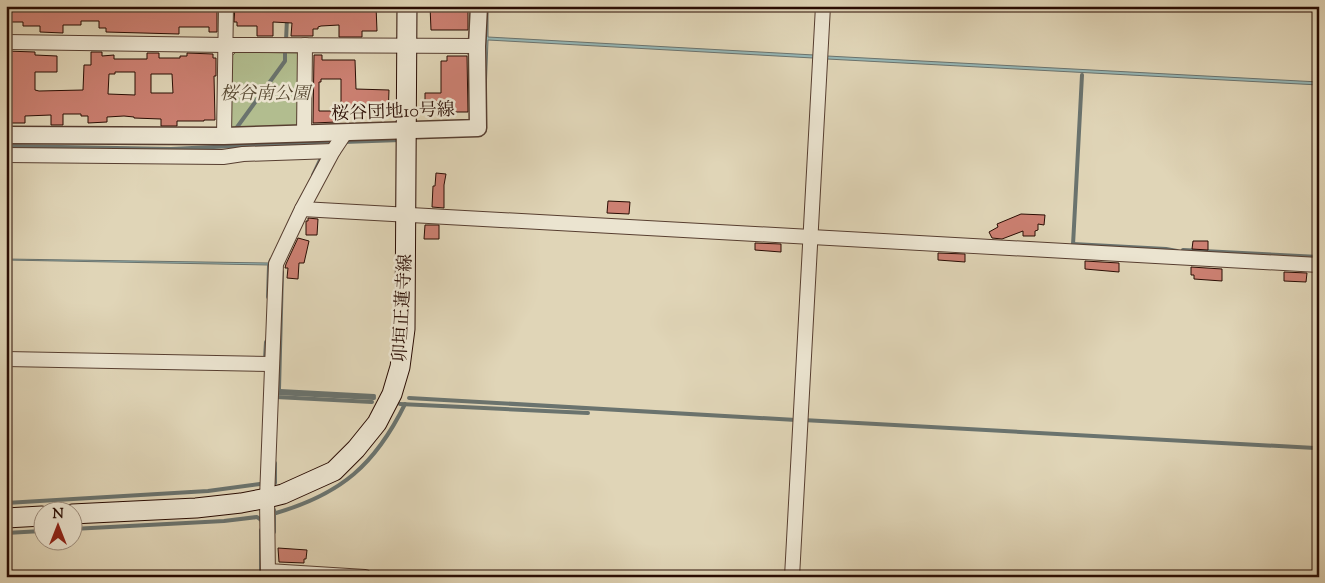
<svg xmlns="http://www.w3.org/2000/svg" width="1325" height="583" font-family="'Sorts Mill Goudy','Noto Serif JP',serif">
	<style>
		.green { fill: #b2bd8f; stroke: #6e6449 }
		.water { fill: #96b7b6; stroke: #6a736e }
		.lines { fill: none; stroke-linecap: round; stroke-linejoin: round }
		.stream { stroke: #6a736e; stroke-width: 4 }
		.building { fill: #cc8072; stroke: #290c03; fill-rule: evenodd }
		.minor-casing { stroke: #573e30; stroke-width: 16 }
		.tertiary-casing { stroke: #573e30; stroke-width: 19 }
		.secondary-casing { stroke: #290c03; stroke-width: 21 }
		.minor { stroke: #ebe4d0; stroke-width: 14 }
		.tertiary { stroke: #ebe4d0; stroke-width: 16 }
		.secondary { stroke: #ebe4d0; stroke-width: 19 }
		.labels { text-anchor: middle; stroke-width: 5; stroke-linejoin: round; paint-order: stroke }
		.park-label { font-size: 18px; font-style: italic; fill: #594a34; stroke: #ebe4d0 }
		.street-label { font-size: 18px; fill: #290c03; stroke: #ebe4d0 }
	</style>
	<rect width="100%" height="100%" fill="#e0d5b7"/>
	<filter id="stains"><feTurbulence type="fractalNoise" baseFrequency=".004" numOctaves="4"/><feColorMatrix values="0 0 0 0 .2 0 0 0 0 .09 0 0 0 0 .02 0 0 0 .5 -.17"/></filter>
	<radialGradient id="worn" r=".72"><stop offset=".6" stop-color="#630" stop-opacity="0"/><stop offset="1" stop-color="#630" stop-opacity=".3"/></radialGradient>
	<path class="green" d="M236,52L301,53L300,129L231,131V57Z"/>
	<g class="water">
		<path d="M485,6H488V37L814,55H824L827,56L1319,82V85L827,59L824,60L813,58L488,40L485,119H483Z"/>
		<path d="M6,259L269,263V265L6,260Z"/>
	</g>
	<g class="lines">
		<g class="stream">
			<path d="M286,41L287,18"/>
			<path d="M235,130L285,61V48"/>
			<path d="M343,142L401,140"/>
			<path d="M6,146L171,149L336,141"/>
			<path d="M313,175L321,158"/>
			<path d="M1073,244L1166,249L1177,251"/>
			<path d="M1073,245L1082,75"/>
			<path d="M1183,250L1319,257"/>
			<path d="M268,297L269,266L271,260"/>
			<path d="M261,358L265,359L266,342"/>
			<path d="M280,391L374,396"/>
			<path d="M276,393L279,389L282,272"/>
			<path d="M276,393L374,398"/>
			<path d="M276,397L372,402"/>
			<path d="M409,398L796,420"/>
			<path d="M400,404L588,413"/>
			<path d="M803,420L1315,448"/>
			<path d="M275,483V463"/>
			<path d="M6,503L208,491L260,484"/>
			<path d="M276,513C341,494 375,465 405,404"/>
			<path d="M72,529L224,521L257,517L261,520"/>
			<path d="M261,530V575"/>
			<path d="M274,532V510"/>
			<path d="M6,533L42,531"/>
		</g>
	</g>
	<g class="building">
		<path d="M23,6H190L191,9H217V32H209V27H179V34L106,32V28H99V21H81V25H63V33L40,32V26H23V22H6V8H23Z"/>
		<path d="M235,6H376L377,31H362V37H339V25L321,26L318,27V29H313V36H291L292,23L273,22V36H257V26H237V22H234Z"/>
		<path d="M430,6H468V30H431Z"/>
		<path d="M6,51L35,52V55L57,56V72H35V90L39,91L83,90L84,65H91V52H102V56L114,55V59H147V53H159V58H180V56H187V53L213,54V58H216V76H214L215,120H204V121H177V126H161V119L134,118V117L124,116L107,117V122L88,123V116H81V114H63V125H51V115L25,116V123H6ZM115,72H135V95L108,94L109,74H115ZM151,74H172L173,93H151Z"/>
		<path d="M314,55H322V60H355L356,89L389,90L388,118H374V114H341V79H321V82H319V111H337V122L313,123Z"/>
		<path d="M447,56H467L468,112H454V114H440V110H425V93H441V61H447Z"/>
		<path d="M436,173L446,174L444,185V208L432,207L433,186H435Z"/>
		<path d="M608,201L630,202L629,214L607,213Z"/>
		<path d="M1021,214L1045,215L1044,225L1038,224V230L1035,231V236H1023V231L1002,239L992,238L989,232L998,227L997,224Z"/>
		<path d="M308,218L318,219L317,235H306V221H308Z"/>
		<path d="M425,225H439V239H424Z"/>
		<path d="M298,238L309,241L304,263H299L298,279L287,278L288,268H285L286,264Z"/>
		<path d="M1193,241H1208V250L1192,249Z"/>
		<path d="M755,243L781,244V252L755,250Z"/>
		<path d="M938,253L965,254V262L938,260Z"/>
		<path d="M1085,261L1119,263V272L1085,269Z"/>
		<path d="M1191,267L1222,269V281L1194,279V275H1191Z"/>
		<path d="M1284,272L1307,273L1306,282L1284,281Z"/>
		<path d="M278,548L307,550L306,559H304V563L279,562Z"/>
	</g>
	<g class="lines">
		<g class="minor-casing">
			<g id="minor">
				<path d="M6,42L226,45L477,46"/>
				<path d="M304,134L305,45"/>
				<path d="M224,136L226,6"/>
				<path d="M6,155L223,157L243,154L333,151"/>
				<path d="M302,209L1319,265"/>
				<path d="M6,359L271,364"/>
				<path d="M268,571L365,577"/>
				<path d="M268,577L267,498L276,264L302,209L333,151L345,133"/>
				<path d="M792,577L823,6"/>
			</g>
		</g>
		<g class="tertiary-casing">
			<path id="tertiary" d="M6,135L224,136L478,128L477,46L479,6"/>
		</g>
		<g class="secondary-casing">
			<g id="secondary">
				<path d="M72,514L196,508L241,503L267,498L283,494L334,471L356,449L377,423L392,394L400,367L405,329L407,6"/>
				<path d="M6,518L42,516"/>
			</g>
		</g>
		<use href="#minor" class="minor"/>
		<use href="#tertiary" class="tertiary"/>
		<use href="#secondary" class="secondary"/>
	</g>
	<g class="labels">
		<g class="park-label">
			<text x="265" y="99">桜谷南公園</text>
		</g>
		<g class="street-label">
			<text transform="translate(393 111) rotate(-2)" y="6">桜谷団地10号線</text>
			<text transform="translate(402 308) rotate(-87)" y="6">卯垣正蓮寺線</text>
		</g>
	</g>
	<rect width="1325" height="583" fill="none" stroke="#e0d5b7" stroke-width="25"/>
	<rect x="8" y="8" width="1310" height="568" fill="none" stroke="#290c03" stroke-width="2.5"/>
	<rect x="12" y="12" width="1300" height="558" fill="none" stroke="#290c03"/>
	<g transform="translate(58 526)"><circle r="24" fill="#ebe4d0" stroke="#9d8e7e"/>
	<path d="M0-4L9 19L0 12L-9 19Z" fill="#8f2418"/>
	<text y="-8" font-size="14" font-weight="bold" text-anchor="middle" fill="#290c03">N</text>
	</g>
	<rect width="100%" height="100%" filter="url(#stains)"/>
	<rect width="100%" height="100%" fill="url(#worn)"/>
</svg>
